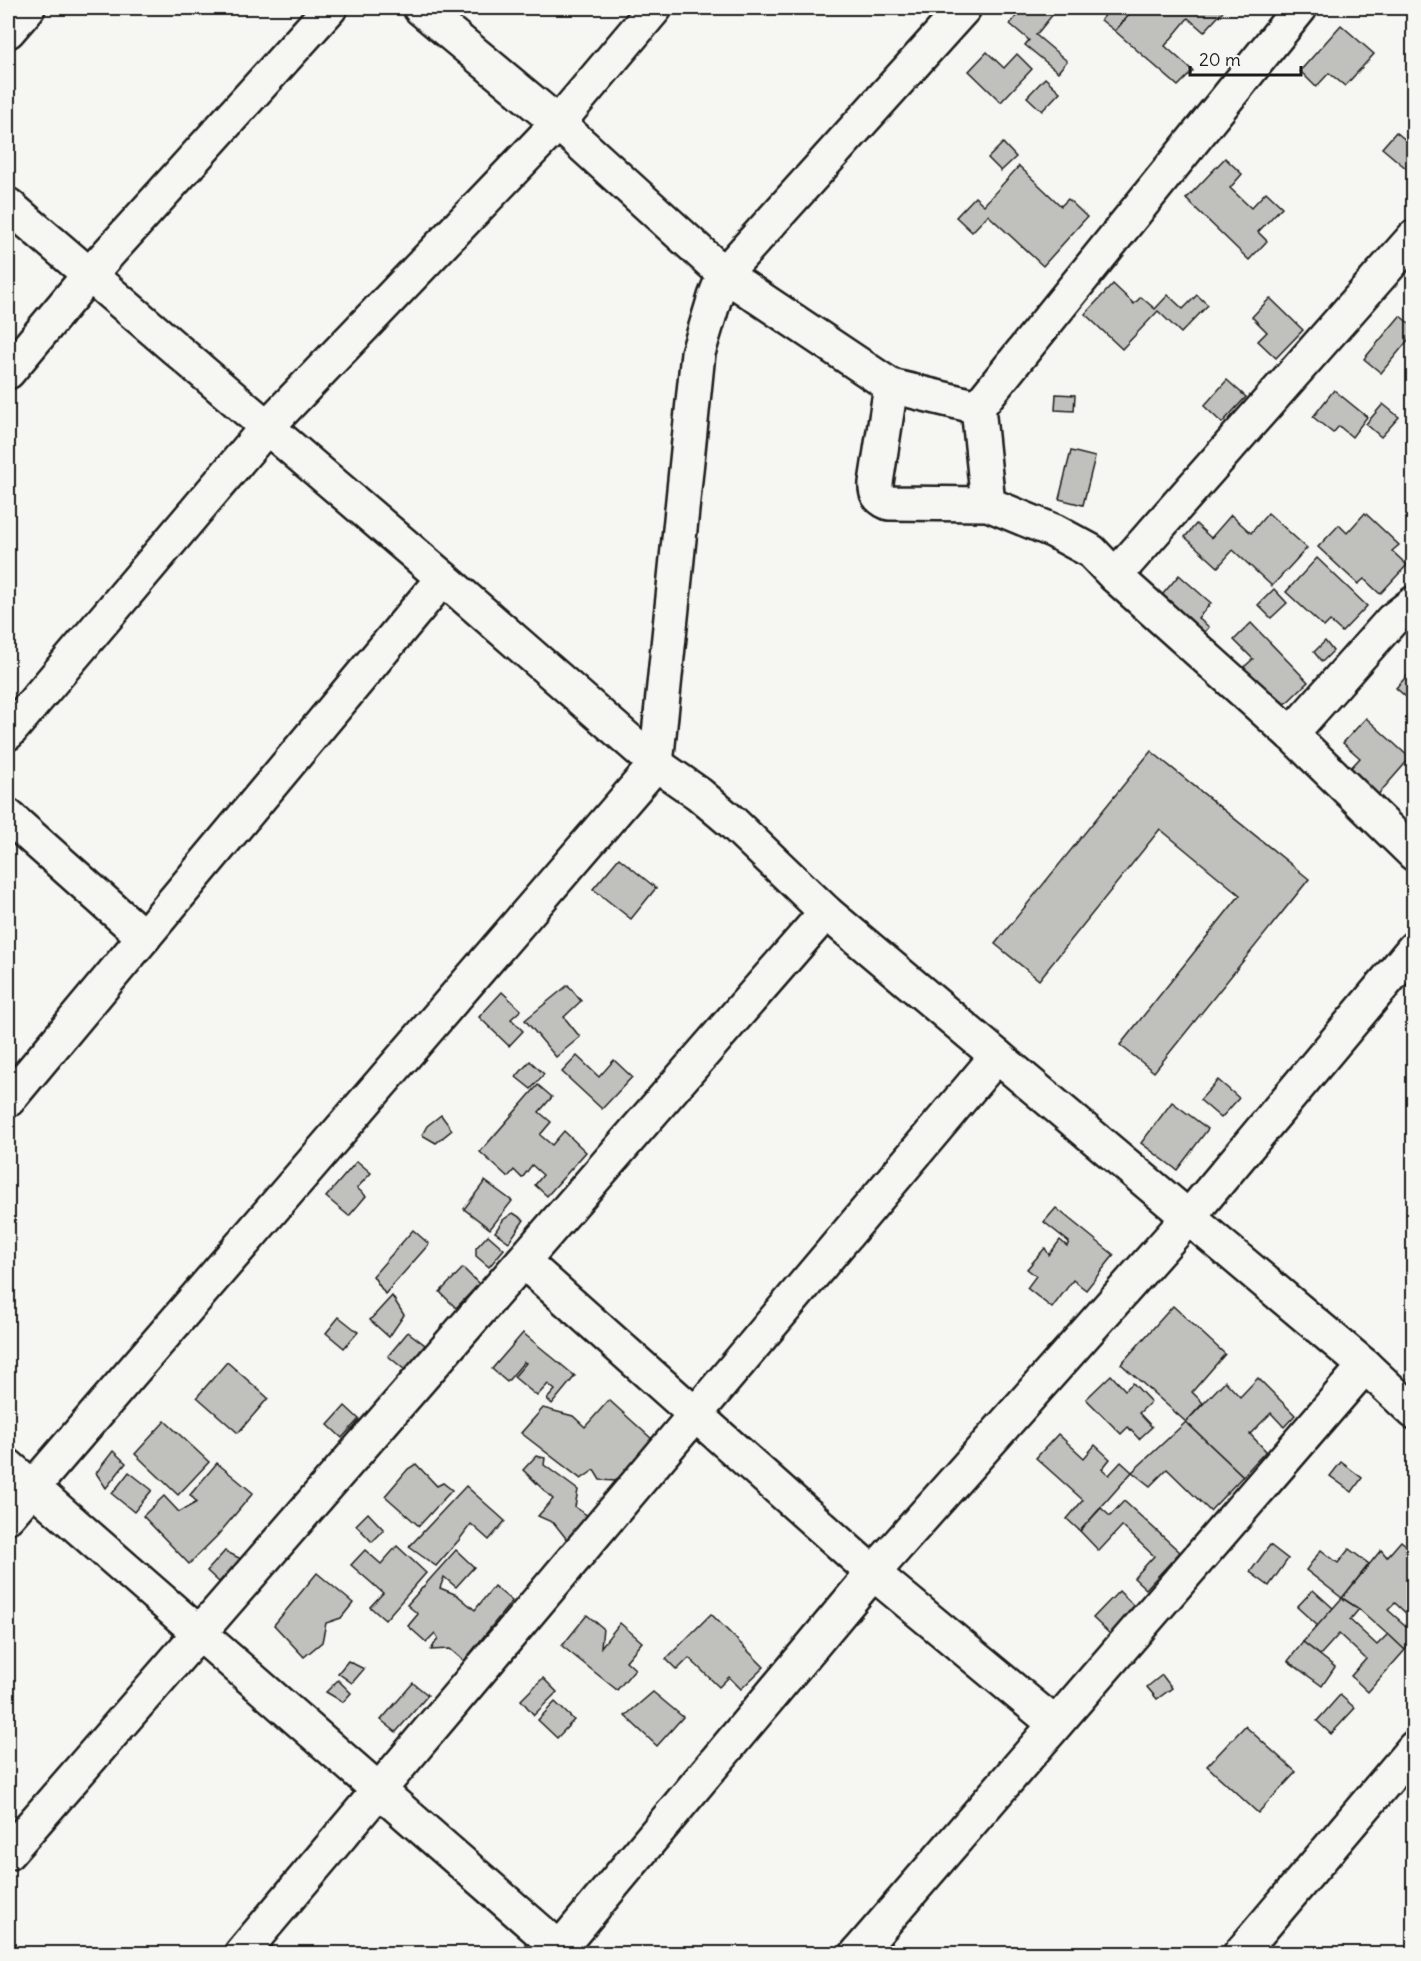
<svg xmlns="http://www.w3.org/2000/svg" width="1421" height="1961" font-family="Delius,sans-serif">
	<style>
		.building { fill: #c0c0bd; stroke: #1c1c1c; stroke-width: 1.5 }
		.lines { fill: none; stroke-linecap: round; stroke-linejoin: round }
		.minor-casing { stroke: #1c1c1c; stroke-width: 38 }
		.tertiary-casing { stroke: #1c1c1c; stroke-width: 38 }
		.minor { stroke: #f6f6f2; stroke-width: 33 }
		.tertiary { stroke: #f6f6f2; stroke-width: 33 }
	</style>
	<rect width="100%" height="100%" fill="#f6f6f2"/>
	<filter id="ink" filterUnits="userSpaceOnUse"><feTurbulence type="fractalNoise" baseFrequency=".0167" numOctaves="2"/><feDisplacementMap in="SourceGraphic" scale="12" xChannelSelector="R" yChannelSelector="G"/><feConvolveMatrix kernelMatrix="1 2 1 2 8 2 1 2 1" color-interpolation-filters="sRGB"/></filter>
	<g filter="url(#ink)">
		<g class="building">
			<path d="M1023,8H1047L1054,13L1036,35L1067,61L1058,72L1025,45L1029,40L1010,24Z"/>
			<path d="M1111,8H1121L1129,14L1115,31L1101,20Z"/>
			<path d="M1135,8H1226L1204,32L1188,18L1165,46L1193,71L1178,86L1115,31Z"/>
			<path d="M1341,25L1374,54L1345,86L1329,73L1316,87L1300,71Z"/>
			<path d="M987,52L1004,68L1017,54L1032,69L1001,102L969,71Z"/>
			<path d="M1045,78L1060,92L1042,111L1027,97Z"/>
			<path d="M1396,132L1414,147V175L1382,148Z"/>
			<path d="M1003,143L1016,157L1001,171L988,158Z"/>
			<path d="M1225,158L1242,174L1230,188L1251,208L1266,192L1282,207L1258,232L1267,241L1249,260L1186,199Z"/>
			<path d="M1019,166L1061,206L1068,199L1087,217L1043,266L988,215L972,232L956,217L975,197L984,205Z"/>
			<path d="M1113,284L1134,304L1141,297L1155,309L1168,295L1183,309L1197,295L1208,305L1181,333L1158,311L1122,349L1085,314Z"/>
			<path d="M1270,298L1303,330L1276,358L1258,341L1267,332L1252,317Z"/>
			<path d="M1400,316L1414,327V333L1381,373L1364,359Z"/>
			<path d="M1227,380L1246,397L1222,423L1204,406Z"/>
			<path d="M1334,390L1367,417L1352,437L1339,426L1333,433L1313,417Z"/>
			<path d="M1056,394L1075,395L1074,411L1055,410Z"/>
			<path d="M1383,404L1399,417L1381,437L1366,424Z"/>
			<path d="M1071,451L1095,457L1083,505L1059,499Z"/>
			<path d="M1268,513L1307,548L1272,586L1233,550L1218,567L1185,537L1196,524L1211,538L1231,515L1251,533Z"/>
			<path d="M1365,513L1399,545L1392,551L1407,565L1380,594L1364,579L1358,584L1318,547L1339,525L1347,533Z"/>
			<path d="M1317,558L1367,606L1342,632L1330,621L1324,627L1286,592Z"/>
			<path d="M1179,575L1211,603L1198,618L1209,627L1194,645L1151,608Z"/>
			<path d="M1274,589L1287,603L1271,618L1258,605Z"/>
			<path d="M1251,623L1308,682L1273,716L1235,675L1253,659L1234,640Z"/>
			<path d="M1325,641L1333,651L1322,662L1314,652Z"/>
			<path d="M1414,668V704L1396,688Z"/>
			<path d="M1366,718L1410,758L1375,798L1347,772L1360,758L1343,743Z"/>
			<path d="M1151,751L1309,879L1154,1072L1120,1045L1240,895L1160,829L1039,980L995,944Z"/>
			<path d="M619,858L656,888L631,919L593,889Z"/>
			<path d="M568,985L581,1001L564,1017L580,1037L556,1057L525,1020Z"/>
			<path d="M502,992L521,1010L511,1019L523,1031L509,1046L479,1017Z"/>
			<path d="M577,1056L599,1077L614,1060L632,1077L602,1109L562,1072Z"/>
			<path d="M530,1061L544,1074L531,1089L516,1077Z"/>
			<path d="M1218,1080L1239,1098L1221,1118L1200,1100Z"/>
			<path d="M538,1085L552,1097L539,1112L551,1122L540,1135L552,1145L564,1131L586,1152L547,1196L535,1185L543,1175L532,1165L522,1178L514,1170L508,1177L480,1152Z"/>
			<path d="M1172,1102L1208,1129L1177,1170L1141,1143Z"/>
			<path d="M441,1115L452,1130L436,1143L422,1135L427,1126Z"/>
			<path d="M357,1161L371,1173L357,1188L366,1196L349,1216L326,1197Z"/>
			<path d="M485,1181L512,1201L490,1229L464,1209Z"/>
			<path d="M1056,1208L1114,1255L1086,1290L1073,1280L1052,1308L1027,1288L1036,1276L1027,1269L1045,1248L1049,1255L1060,1240L1067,1246L1069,1242L1044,1222Z"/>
			<path d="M513,1213L524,1220L509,1242L495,1232L503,1220Z"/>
			<path d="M413,1230L429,1244L385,1294L373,1276Z"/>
			<path d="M488,1235L504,1249L489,1267L476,1256V1248Z"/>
			<path d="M463,1268L479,1284L456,1308L440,1292Z"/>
			<path d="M392,1296L404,1315L389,1337L370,1320Z"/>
			<path d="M1173,1306L1225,1354L1192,1392L1203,1403L1186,1422L1121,1364Z"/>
			<path d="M339,1317L358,1332L344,1348L326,1333Z"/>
			<path d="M408,1332L425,1345L405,1370L388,1356Z"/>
			<path d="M523,1333L575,1376L552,1404L547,1399L555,1390L548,1384L537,1396L514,1377L526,1363L524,1362L507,1382L492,1369Z"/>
			<path d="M227,1362L268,1398L238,1433L197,1397Z"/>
			<path d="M1111,1375L1125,1390L1133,1383L1151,1402L1139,1413L1152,1427L1139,1439L1128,1427L1121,1434L1086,1399Z"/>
			<path d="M1258,1378L1295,1415L1284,1427L1271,1413L1250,1434L1266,1451L1243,1476L1186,1422L1225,1381L1240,1397Z"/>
			<path d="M609,1400L653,1440L616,1481L600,1480L594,1470L581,1479L521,1433L543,1408L573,1416L585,1427Z"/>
			<path d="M345,1406L359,1419L342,1438L328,1425Z"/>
			<path d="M165,1421L209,1462L178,1495L135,1454Z"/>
			<path d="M1186,1422L1243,1476L1210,1511L1167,1469L1150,1486L1132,1472Z"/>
			<path d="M1058,1434L1084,1458L1095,1445L1110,1459L1102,1469L1109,1475L1121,1462L1132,1472L1080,1531L1067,1519L1083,1500L1036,1458Z"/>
			<path d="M113,1451L126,1463L106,1488L96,1473Z"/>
			<path d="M536,1456L545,1458L544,1465L578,1490L575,1507L588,1516L569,1542L554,1523L538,1516L553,1499L523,1470Z"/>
			<path d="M1341,1462L1362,1478L1352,1492L1330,1476Z"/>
			<path d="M217,1463L253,1493L217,1536L189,1564L143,1516L164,1496L179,1512L197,1502L190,1495Z"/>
			<path d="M416,1464L437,1486L443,1483L452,1490L419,1526L385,1496L408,1469Z"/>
			<path d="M129,1472L152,1490L134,1512L112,1494Z"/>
			<path d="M466,1486L505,1521L489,1540L471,1524L459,1540L436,1566L409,1547Z"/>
			<path d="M1124,1501L1180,1552L1146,1589L1134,1578L1154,1556L1122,1526L1099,1551L1080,1531L1101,1508L1110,1516Z"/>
			<path d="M368,1513L384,1530L372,1542L356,1525Z"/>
			<path d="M1401,1541L1414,1552V1613L1410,1617L1395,1603L1388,1610L1414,1633V1639L1405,1650L1359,1609L1342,1598L1381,1550L1387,1557Z"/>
			<path d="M1270,1545L1288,1559L1269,1586L1250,1572Z"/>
			<path d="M397,1546L426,1573L385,1620L370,1607L383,1593L351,1565L365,1550L381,1564Z"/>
			<path d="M1349,1549L1369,1564L1342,1598L1306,1570L1321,1550L1338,1563Z"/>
			<path d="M456,1550L474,1567L456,1587L444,1577L440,1588L457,1595L475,1610L494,1586L512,1601L464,1661L450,1649L431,1650L438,1638L435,1633L426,1642L408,1626L418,1614L407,1605Z"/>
			<path d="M225,1551L241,1559L219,1582L207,1571Z"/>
			<path d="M317,1573L353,1603L341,1618L326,1623L322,1642L304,1657L274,1625Z"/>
			<path d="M1313,1590L1334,1609L1318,1626L1297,1607Z"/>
			<path d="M1119,1591L1137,1609L1111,1635L1093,1618Z"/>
			<path d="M1342,1598L1359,1609L1350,1620L1377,1645L1388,1634L1405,1650L1368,1692L1351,1676L1366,1659L1339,1634L1320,1655L1303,1642Z"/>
			<path d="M711,1614L764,1667L741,1689L729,1677L719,1687L689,1658L677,1670L666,1659Z"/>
			<path d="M587,1615L603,1628L601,1647L620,1623L642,1642L626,1661L635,1669L617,1690L562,1646Z"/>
			<path d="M1303,1642L1335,1667L1322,1686L1288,1661Z"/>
			<path d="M348,1661L364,1669L352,1683L338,1673Z"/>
			<path d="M1162,1675L1172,1688L1157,1699L1147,1687Z"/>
			<path d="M543,1678L557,1692L534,1715L521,1700Z"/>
			<path d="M338,1680L351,1693L343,1702L326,1692Z"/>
			<path d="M413,1683L428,1695L396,1732L381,1720Z"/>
			<path d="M653,1692L683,1717L657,1746L625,1716Z"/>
			<path d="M1340,1695L1355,1708L1331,1734L1317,1721Z"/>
			<path d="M555,1702L574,1720L557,1738L538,1720Z"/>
			<path d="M1245,1726L1296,1772L1258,1813L1207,1766Z"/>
		</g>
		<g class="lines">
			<g class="minor-casing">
				<g id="minor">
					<path d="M964,8L724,274L891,386L978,407"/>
					<path d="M8,31L28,8"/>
					<path d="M8,205L443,578L656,764L699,794L732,822L826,912L1365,1366L1414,1412"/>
					<path d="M8,372L89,275L330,8"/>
					<path d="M891,386L876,483C875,494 879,499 889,503L988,504L1054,531L1091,551L1115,576L1291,734L1414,854"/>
					<path d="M988,504L978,407L1300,8"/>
					<path d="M1115,576L1414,237"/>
					<path d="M8,733L267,427L558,123L655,8"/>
					<path d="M1291,734L1392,620L1414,603"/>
					<path d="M8,816L144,937"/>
					<path d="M8,1100L443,578"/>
					<path d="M523,1261L873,1573L1055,1724"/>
					<path d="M8,1466L566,1954"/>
					<path d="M8,1516L656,764L698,353L715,297L724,274L558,123L420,8"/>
					<path d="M8,1853L826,912"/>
					<path d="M241,1954L997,1056"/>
					<path d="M555,1954L873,1573L1188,1218L1414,948"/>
					<path d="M857,1954L1365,1366"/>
				</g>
			</g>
			<g class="tertiary-casing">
				<path id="tertiary" d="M1240,1954L1414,1748"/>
			</g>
			<use href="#minor" class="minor"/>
			<use href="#tertiary" class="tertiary"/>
		</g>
	</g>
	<rect width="1421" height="1961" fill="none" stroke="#f6f6f2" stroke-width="30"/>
	<rect x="15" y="15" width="1391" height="1931" fill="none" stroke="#1c1c1c" stroke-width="2" filter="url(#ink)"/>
	<path d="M1190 66v9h111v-9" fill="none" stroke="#1c1c1c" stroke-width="3"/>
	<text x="1199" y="66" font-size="18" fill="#1c1c1c" stroke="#f6f6f2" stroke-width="4.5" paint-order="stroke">20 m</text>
</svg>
